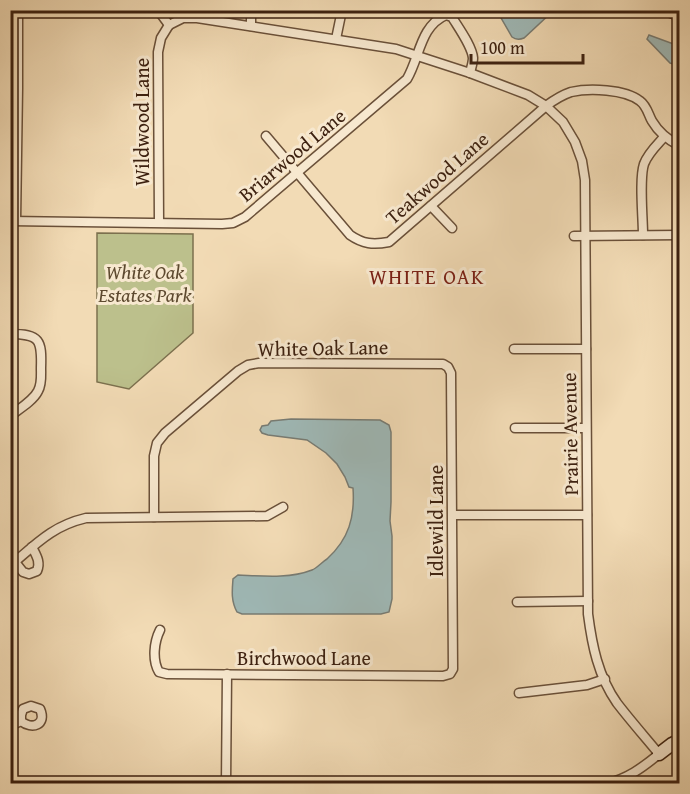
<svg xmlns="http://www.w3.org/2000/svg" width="690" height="794" font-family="'Gentium Book Plus',serif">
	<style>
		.green { fill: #bcc08c; stroke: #7c704e; stroke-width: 1.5 }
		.water { fill: #9fb9b7; stroke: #787c74; stroke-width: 1.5 }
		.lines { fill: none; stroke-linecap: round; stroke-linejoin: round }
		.street-casing { stroke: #6a5039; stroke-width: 11 }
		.secondary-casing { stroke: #3d2110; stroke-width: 15 }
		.street { stroke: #f7e8cf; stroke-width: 8 }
		.secondary { stroke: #f7e8cf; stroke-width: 12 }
		.rail-casing { stroke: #3d2110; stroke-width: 4.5 }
		.rail { stroke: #f7e8cf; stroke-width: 2; stroke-dasharray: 7; stroke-linecap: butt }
		.labels { text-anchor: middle; stroke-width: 6; stroke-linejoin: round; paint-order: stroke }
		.street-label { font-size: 20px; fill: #3d2110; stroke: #f7e8cf }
		.park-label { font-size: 20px; font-style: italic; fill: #5d492f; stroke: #f7e8cf }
		.neighbourhood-label { font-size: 21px; letter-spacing: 1.5px; fill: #7a1f14; stroke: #f7e8cf }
	</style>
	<rect width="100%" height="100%" fill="#f2dbb5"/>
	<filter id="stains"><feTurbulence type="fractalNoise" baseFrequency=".00333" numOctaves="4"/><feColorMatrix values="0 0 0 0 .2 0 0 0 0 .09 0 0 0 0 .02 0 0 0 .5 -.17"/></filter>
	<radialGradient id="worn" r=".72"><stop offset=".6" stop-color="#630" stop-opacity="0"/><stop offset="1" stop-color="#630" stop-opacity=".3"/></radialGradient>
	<path class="green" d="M97,233L193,234V333L129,389L97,382Z"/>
	<g class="water">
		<path d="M497,11H553L524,38C519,40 516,40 512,37Z"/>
		<path d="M649,35L679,46V72L677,65L670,63L647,39Z"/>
		<path d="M291,419L380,420L389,425L391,432V502L390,521L392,536V599L389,612L381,614H242L237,612C231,601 232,591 233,579L238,575C262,576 289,579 312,570C317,568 322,562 327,559C349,539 355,517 353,488L349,487L345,477L337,464L326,453L307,440L268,435L262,433L260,430L262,426L268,425L271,421Z"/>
	</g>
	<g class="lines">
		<g class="street-casing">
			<g id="street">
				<path d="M158,10L169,25"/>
				<path d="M169,25L183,18H197L396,49L470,73L528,95L546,106L563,122L575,142L582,161L585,180L588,614C592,645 598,676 617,703C630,720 645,737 659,754C642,768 627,779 605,784"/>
				<path d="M251,26V10"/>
				<path d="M336,39L342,10"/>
				<path d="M266,136L350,235C363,244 373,245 389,242L546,106C554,100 562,95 571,92C589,88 625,89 640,101C647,106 648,114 652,121C659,133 668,140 680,146"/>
				<path d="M431,206L452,228"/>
				<path d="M10,221L222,224L233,223L245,217L407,79C420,57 420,26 446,15L452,17C458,27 472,46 473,58C473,63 471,68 470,73"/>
				<path d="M16,221L18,88V10"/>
				<path d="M159,222L158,52L161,38L169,25"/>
				<path d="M643,235C643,217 639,179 644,164C648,153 657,145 664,137"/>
				<path d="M574,236L680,235"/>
				<path d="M10,334C40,334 42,340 41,368C41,376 42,384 38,391C33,401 19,409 10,416"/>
				<path d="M514,349H586"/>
				<path d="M515,428H586"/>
				<path d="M453,515H587"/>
				<path d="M154,517V456L157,443L165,433L238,371L248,365L259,363L443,364L448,367L451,373L453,669L450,674L443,676L167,674L159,672C152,660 154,642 160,630"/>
				<path d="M15,562L23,572L29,574L37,571C41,562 36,555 32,547"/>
				<path d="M10,566C36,544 52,526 86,518L267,516L283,507"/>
				<path d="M517,602L588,601"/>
				<path d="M519,693L587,685L605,679"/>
				<path d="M31,706L40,709C47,725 32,730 21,721V715L23,709Z"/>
				<path d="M10,726L21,721"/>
				<path d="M226,784L227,674"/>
			</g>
		</g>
		<g class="secondary-casing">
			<path id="secondary" d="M659,754L672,744L680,740"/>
		</g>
		<use href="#street" class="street"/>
		<use href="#secondary" class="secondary"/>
		<g class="rail-casing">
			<path id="rail" d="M652,10L680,20"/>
		</g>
		<use href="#rail" class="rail"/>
	</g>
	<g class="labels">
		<g class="street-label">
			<text transform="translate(142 122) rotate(-90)" y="7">Wildwood Lane</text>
			<text transform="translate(292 155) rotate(-40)" y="7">Briarwood Lane</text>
			<text transform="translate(437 178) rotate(-41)" y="7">Teakwood Lane</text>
			<text transform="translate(323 348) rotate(-1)" y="7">White Oak Lane</text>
			<text transform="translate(570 434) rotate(-91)" y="7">Prairie Avenue</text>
			<text transform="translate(436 521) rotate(-90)" y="7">Idlewild Lane</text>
			<text x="304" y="665">Birchwood Lane</text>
		</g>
		<g class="park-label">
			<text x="145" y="279">White Oak<tspan x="145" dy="23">Estates Park</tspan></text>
		</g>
		<g class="neighbourhood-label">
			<text x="427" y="284">WHITE OAK</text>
		</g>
	</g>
	<rect width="690" height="794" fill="none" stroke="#f2dbb5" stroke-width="36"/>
	<rect x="12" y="12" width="666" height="770" fill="none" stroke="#3d2110" stroke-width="3"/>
	<rect x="18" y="18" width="654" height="758" fill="none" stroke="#3d2110" stroke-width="1.5"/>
	<path d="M471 54v9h112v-9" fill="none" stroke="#3d2110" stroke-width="3"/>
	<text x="480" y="54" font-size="18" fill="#3d2110" stroke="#f7e8cf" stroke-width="4.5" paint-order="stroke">100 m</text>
	<rect width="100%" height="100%" filter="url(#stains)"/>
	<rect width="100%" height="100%" fill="url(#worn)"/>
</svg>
